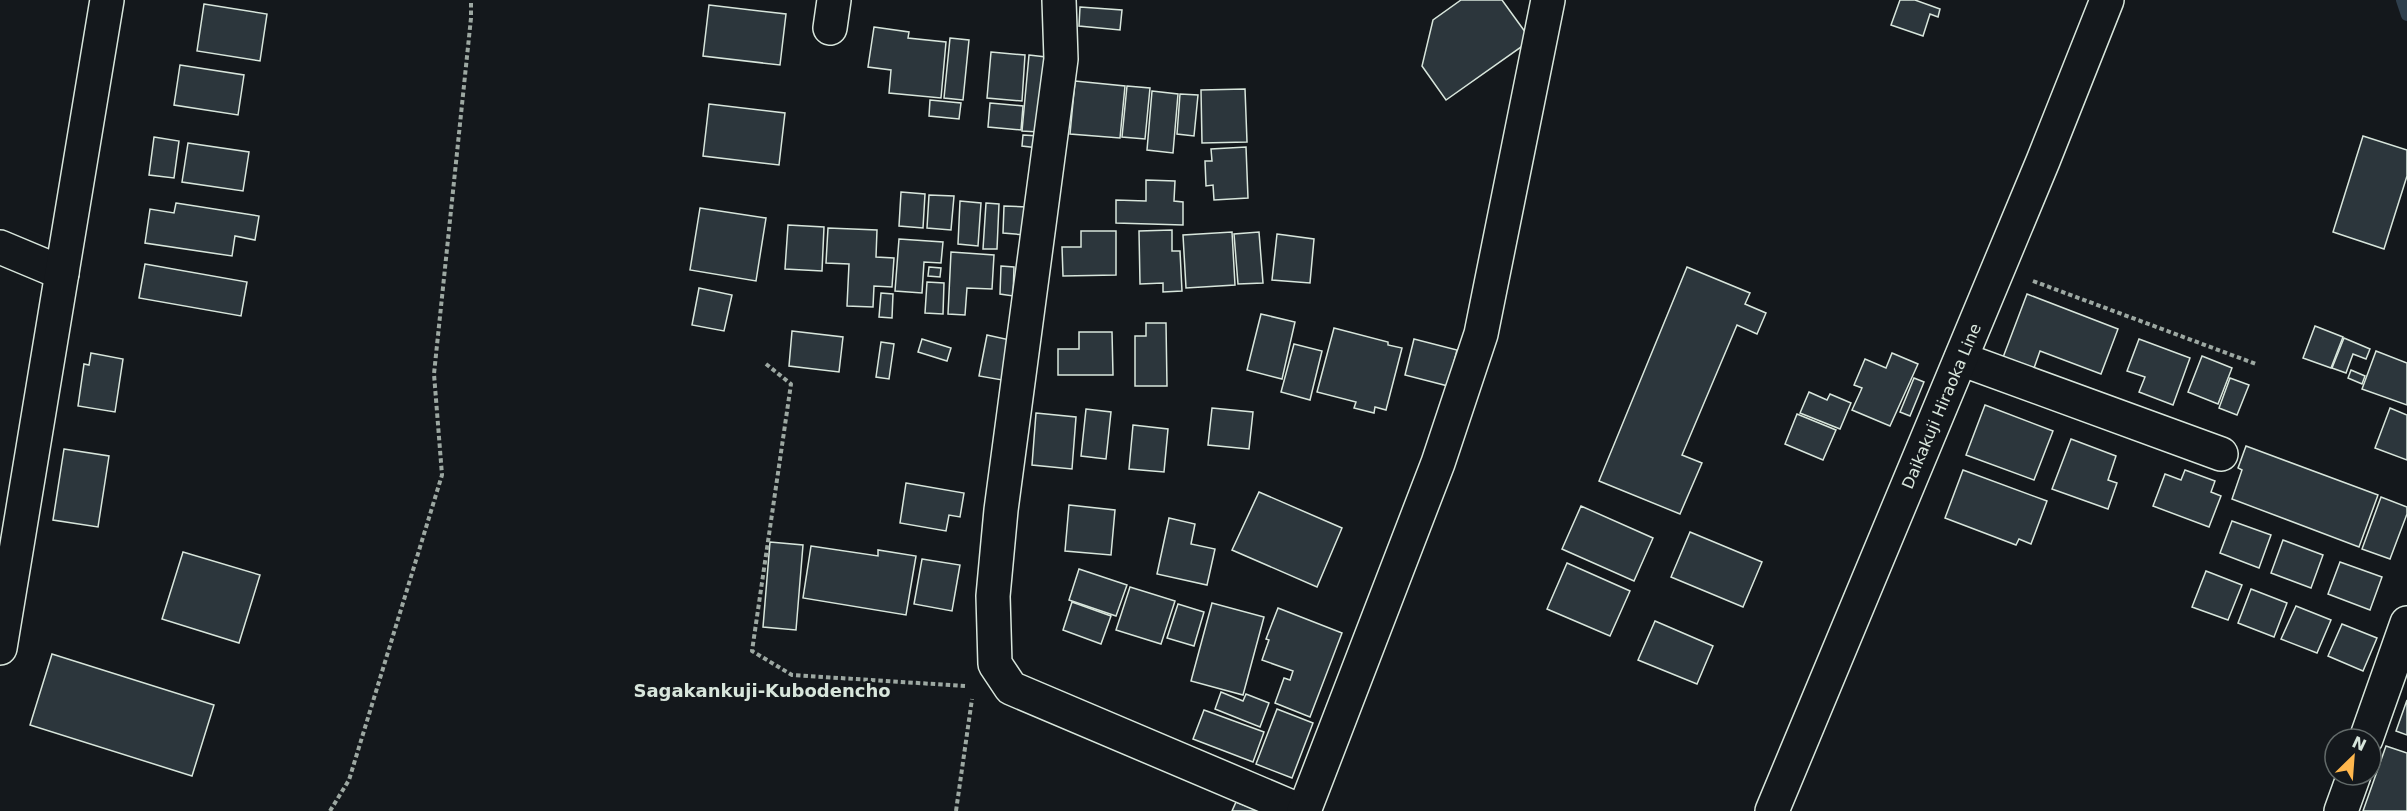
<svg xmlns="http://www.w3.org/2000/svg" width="2407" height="811" font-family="'DejaVu Sans',sans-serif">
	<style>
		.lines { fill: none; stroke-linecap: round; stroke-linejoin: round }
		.stream { stroke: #2f3f4d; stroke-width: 12 }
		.building { fill: #2c363c; stroke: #d8e6dc; stroke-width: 1.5 }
		.minor-casing { stroke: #d8e6dc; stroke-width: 36 }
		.major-casing { stroke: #d8e6dc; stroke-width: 36 }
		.path { stroke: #9da8a2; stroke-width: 4; stroke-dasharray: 4.5 3; stroke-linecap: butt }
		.minor { stroke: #14181c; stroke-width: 33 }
		.major { stroke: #14181c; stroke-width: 33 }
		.labels { text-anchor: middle; stroke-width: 4.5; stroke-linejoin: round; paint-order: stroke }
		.street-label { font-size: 16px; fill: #d8e6dc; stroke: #14181c }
		.neighbourhood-label { font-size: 18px; font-weight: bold; fill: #d8e6dc; stroke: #14181c }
	</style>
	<rect width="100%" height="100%" fill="#14181c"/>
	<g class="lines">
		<path class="stream" d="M2402,0L2407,15"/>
	</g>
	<g class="building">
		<path d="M1461,0H1502L1531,40L1446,100L1422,66L1433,20Z"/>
		<path d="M1900,0H1915L1940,9L1938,17L1930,14L1923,36L1891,25Z"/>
		<path d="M204,4L267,14L260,61L197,51Z"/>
		<path d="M709,5L786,14L780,65L703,56Z"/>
		<path d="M1080,7L1122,10L1120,30L1079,26Z"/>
		<path d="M874,27L909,32L908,38L946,42L941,98L889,93L891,70L868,67Z"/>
		<path d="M950,38L969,40L963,100L944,98Z"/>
		<path d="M991,52L1025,55L1022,101L987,98Z"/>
		<path d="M1029,55L1046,57L1039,132L1022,131Z"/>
		<path d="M180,65L244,75L238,115L174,105Z"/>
		<path d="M1075,81L1125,86L1120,138L1070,134Z"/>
		<path d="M1127,86L1150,88L1145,139L1122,137Z"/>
		<path d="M1245,89L1247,142L1202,143L1201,90Z"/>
		<path d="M1152,91L1178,94L1173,153L1147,150Z"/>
		<path d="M1180,94L1198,95L1194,136L1177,134Z"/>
		<path d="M930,100L961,103L959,119L929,116Z"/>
		<path d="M990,103L1023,106L1021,130L988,127Z"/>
		<path d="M709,104L785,113L779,165L703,156Z"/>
		<path d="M1023,135L1039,136L1038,148L1022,146Z"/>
		<path d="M2363,136L2407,150V176L2384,249L2333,232Z"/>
		<path d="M154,137L179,141L174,178L149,175Z"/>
		<path d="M188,143L249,152L243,191L182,182Z"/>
		<path d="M1246,147L1248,198L1214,200L1213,185L1206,186L1205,161H1212L1211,149Z"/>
		<path d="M1146,180L1175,181L1174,201L1183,202V225L1116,223V200L1146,201Z"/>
		<path d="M901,192L925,194L923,228L899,226Z"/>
		<path d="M929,195L954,196L951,230L927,228Z"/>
		<path d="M960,201L981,203L978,246L958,244Z"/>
		<path d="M176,203L259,216L255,240L235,236L232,256L145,243L150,209L174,213Z"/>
		<path d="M986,203L999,204L997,249H983Z"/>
		<path d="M1004,206L1027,207L1025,235L1003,233Z"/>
		<path d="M700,208L766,218L756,281L690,270Z"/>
		<path d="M788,225L824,227L822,271L785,269Z"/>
		<path d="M828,228L877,230L876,257L894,258L892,287L874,286L873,307L847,306L849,264L826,263Z"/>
		<path d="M1172,230V251H1180L1182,291L1163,292V283L1140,284L1139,231Z"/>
		<path d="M1081,231H1116V275L1063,276L1062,247H1081Z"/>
		<path d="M1232,232L1235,285L1186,288L1183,235Z"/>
		<path d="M1259,232L1263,283L1238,284L1234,234Z"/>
		<path d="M1277,234L1314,239L1310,283L1272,280Z"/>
		<path d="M899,239L943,242L941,263L924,262L922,293L895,291Z"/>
		<path d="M951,252L994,255L992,289L967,288L965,315L948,314Z"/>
		<path d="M145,264L247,282L241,316L139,298Z"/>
		<path d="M1001,266L1014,267L1013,296L1000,294Z"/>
		<path d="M929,267L941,268L940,277L928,276Z"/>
		<path d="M1687,267L1750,293L1745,304L1766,313L1757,334L1737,325L1682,455L1702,463L1680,514L1599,481Z"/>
		<path d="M927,282L944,283L943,314L925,313Z"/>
		<path d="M699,288L732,295L724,331L692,325Z"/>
		<path d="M881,293L893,294L892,318L879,317Z"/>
		<path d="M2027,294L2118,329L2101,374L2040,351L2033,371L2002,360Z"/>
		<path d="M1261,314L1295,322L1282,379L1247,370Z"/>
		<path d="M1146,323H1166L1167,386H1135V336H1146Z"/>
		<path d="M2315,326L2343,337L2331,368L2303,358Z"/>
		<path d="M1334,328L1388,342V345L1402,348L1386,410L1375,407L1374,413L1354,408L1356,402L1317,392Z"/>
		<path d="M792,331L843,337L839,372L789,366Z"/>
		<path d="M1079,332H1112L1113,375H1058V349H1079Z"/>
		<path d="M987,335L1010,340L1002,380L979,376Z"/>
		<path d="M2344,338L2370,349L2366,359L2353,354L2346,373L2332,368Z"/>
		<path d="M922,339L951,348L947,361L918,352Z"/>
		<path d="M1414,339L1457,350L1448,386L1405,375Z"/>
		<path d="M2139,339L2190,358L2173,405L2139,392L2145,377L2127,371Z"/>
		<path d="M881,342L894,344L889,379L876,377Z"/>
		<path d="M1294,344L1322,351L1310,400L1281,392Z"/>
		<path d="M2376,351L2407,363V405L2362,389Z"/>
		<path d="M91,353L123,359L115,412L78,406L84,364L89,365Z"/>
		<path d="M1892,353L1918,364L1890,426L1852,410L1862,388L1854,385L1865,359L1886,368Z"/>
		<path d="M2202,356L2232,368L2218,404L2188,392Z"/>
		<path d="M2351,370L2365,376L2362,384L2348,378Z"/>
		<path d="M1914,378L1924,382L1910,416L1900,412Z"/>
		<path d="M2230,378L2249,385L2237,415L2219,408Z"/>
		<path d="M1809,392L1827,400L1830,394L1851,403L1840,429L1800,413Z"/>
		<path d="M1985,405L2053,431L2034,480L1966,455Z"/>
		<path d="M1212,408L1253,412L1249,449L1208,445Z"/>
		<path d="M2390,408L2407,415V460L2375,448Z"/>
		<path d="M1086,409L1111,412L1106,459L1081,456Z"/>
		<path d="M1036,413L1076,417L1072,469L1032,465Z"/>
		<path d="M1797,414L1836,430L1823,460L1785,444Z"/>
		<path d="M1133,425L1168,429L1164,472L1129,469Z"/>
		<path d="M2071,439L2116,456L2108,480L2117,483L2108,509L2052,489Z"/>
		<path d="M2246,446L2378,495L2359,547L2232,499L2242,470L2238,468Z"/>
		<path d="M64,449L109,456L98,527L53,520Z"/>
		<path d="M1963,470L2047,501L2031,544L2019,539L2016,545L1945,518Z"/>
		<path d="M2185,470L2215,481L2211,492L2221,496L2209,527L2153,506L2165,474L2181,480Z"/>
		<path d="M906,483L964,493L960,517L949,515L946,531L900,523Z"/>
		<path d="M1259,492L1342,528L1317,587L1232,550Z"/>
		<path d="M2381,497L2407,507V514L2390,559L2362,549Z"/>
		<path d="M1069,505L1115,510L1111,555L1065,551Z"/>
		<path d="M1581,506L1653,538L1634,581L1562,549Z"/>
		<path d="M1169,518L1195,524L1191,544L1215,549L1207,585L1157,574Z"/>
		<path d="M2232,521L2271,535L2259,568L2220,553Z"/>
		<path d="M1690,532L1762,562L1743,607L1671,577Z"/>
		<path d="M2283,540L2323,555L2311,588L2271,573Z"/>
		<path d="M770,542L803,545L796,630L763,627Z"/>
		<path d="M811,546L878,556V550L916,556L906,615L803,598Z"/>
		<path d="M183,552L260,575L239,643L162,619Z"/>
		<path d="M922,559L960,565L952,611L914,604Z"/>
		<path d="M2340,562L2382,577L2370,610L2328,594Z"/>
		<path d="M1567,563L1630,591L1610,636L1547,609Z"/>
		<path d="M1079,569L1127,585L1116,616L1069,600Z"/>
		<path d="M2206,571L2242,585L2228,620L2192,607Z"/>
		<path d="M1130,587L1175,601L1161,644L1116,630Z"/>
		<path d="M2251,589L2287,603L2274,637L2238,623Z"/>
		<path d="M1072,602L1111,616L1101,644L1063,630Z"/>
		<path d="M1212,603L1264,617L1243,695L1191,681Z"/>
		<path d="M1178,604L1204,612L1194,646L1167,638Z"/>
		<path d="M2296,606L2331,620L2317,653L2281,639Z"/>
		<path d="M1278,608L1342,633L1310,717L1275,703L1284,678L1290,680L1293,671L1262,660L1269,640L1266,639Z"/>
		<path d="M1655,621L1713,646L1697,684L1638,660Z"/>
		<path d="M2342,624L2377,638L2363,671L2328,656Z"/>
		<path d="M52,654L214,705L192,776L30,725Z"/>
		<path d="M1221,692L1243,701L1246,694L1269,703L1260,727L1215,709Z"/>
		<path d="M2407,700V735L2396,731Z"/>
		<path d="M1277,709L1313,723L1292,778L1256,764Z"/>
		<path d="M1204,710L1264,732L1253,762L1193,739Z"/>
		<path d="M2386,746L2407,753V811H2363Z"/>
		<path d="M1236,802L1259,811H1232Z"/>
	</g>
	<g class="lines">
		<g class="minor-casing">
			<g id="minor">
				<path d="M1059,0L1061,59L1001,510L993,596L995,664L1011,688L1301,811"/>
				<path d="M830,28L834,0"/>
				<path d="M0,247L62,273"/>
				<path d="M1961,359L2221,454"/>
				<path d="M0,648L107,0"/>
				<path d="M2366,739L2407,623"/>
				<path d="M1304,811L1438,463L1481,334L1548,0"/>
				<path d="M2341,811L2354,775"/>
			</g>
		</g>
		<g class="major-casing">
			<path id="major" d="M1772,811L2043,161L2107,0"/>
		</g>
		<g class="path">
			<path d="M2033,281L2256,364"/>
			<path d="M766,364L791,384L752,651L792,675L965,686"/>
			<path d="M330,811L349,780L442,475L434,374L471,18V0"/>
			<path d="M956,811L972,699"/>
		</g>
		<use href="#minor" class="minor"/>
		<use href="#major" class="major"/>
	</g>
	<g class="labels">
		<g class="street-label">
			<text transform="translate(1941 406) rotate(-67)" y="6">Daikakuji Hiraoka Line</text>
		</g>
		<g class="neighbourhood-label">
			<text x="762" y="697">Sagakankuji-Kubodencho</text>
		</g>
	</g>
	<g transform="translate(2353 757) rotate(25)"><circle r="28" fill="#14181c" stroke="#626a69" stroke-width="1.5"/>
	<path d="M0-4.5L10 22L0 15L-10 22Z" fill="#ffb74d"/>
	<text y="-9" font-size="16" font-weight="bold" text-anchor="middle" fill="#d8e6dc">N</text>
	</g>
</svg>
